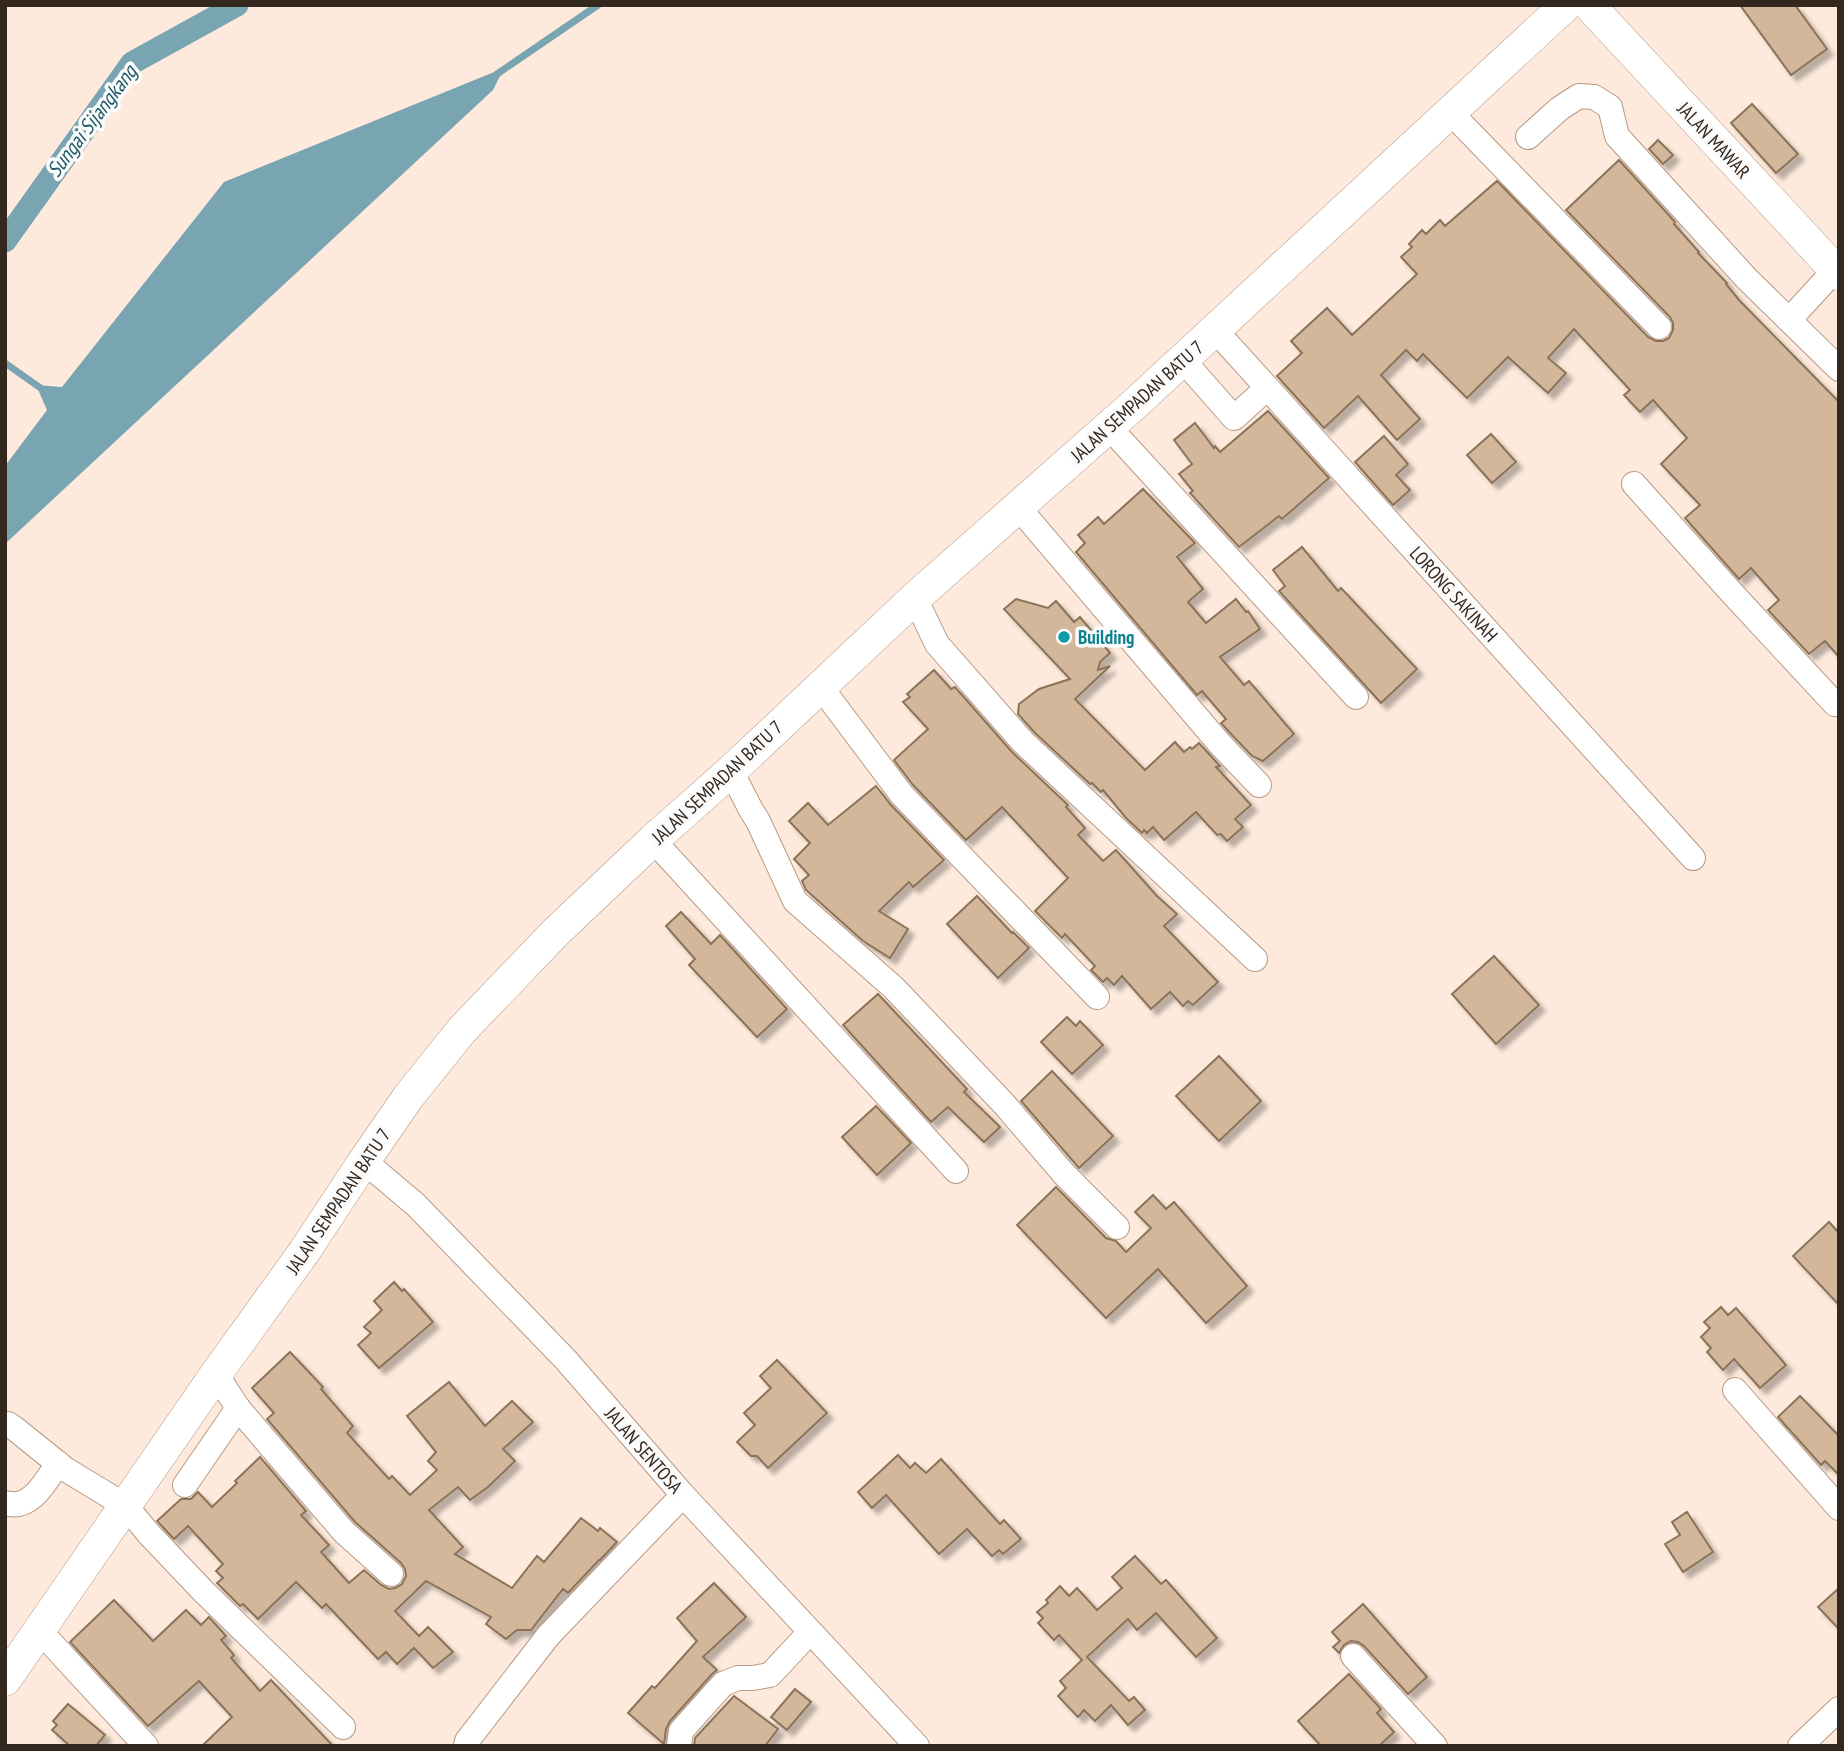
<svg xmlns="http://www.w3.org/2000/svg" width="1844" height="1751" font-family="'PT Sans Narrow',sans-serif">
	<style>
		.water { fill: #79a5b2 }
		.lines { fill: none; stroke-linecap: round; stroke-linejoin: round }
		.stream { stroke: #79a5b2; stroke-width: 7 }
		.canal { stroke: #79a5b2; stroke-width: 23 }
		.building { fill: #d3b79a; stroke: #8b735a; stroke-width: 2; filter: url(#shadow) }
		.minor-casing { stroke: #b79a84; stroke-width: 26 }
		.tertiary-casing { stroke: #b79a84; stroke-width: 33 }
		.minor { stroke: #fff; stroke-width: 24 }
		.tertiary { stroke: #fff; stroke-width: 32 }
		.culture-dot { fill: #0f9aa8; stroke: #fbfbfb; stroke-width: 2.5 }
		.labels { text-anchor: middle; stroke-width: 7; stroke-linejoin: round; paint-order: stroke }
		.street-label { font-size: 19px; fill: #33271e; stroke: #fbfbfb }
		.culture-label { font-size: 19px; font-weight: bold; fill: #0d838f; stroke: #fbfbfb; text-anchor: start }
		.water-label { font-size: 21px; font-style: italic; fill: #1c5967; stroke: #fbfbfb }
	</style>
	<defs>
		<filter id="shadow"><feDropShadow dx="6" dy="6" stdDeviation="2" flood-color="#0004"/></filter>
	</defs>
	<rect width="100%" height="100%" fill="#fdeadc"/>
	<path class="water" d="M504,68L493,90L5,544V466L47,410L36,385L62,387L224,182Z"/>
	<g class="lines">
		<g class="stream">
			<path d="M497,74L598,5"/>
			<path d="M5,363L42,389"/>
		</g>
		<path class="canal" d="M5,241L132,63L237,5"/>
	</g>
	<g class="building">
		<path d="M1740,5H1795L1827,49L1791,75Z"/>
		<path d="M1752,104L1798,154L1776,173L1731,123Z"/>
		<path d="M1658,140L1673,155L1663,164L1649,149Z"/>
		<path d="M1619,160L1675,222L1674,224L1699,252L1698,253L1727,283L1726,284L1739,300L1839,402V657L1825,641L1809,654L1768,610L1779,600L1751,568L1739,579L1685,518L1700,505L1661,464L1687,438L1653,400L1640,412L1624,395L1630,390L1574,329L1548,358L1566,373L1548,393L1508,357L1467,398L1423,354L1417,361L1406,350L1381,375L1420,419L1397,440L1358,396L1324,428L1277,376L1302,353L1291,341L1327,308L1352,335L1417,274L1401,257L1412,247L1409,244L1422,230L1426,234L1440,220L1445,226L1497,181L1648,337L1656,341H1663L1669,338L1673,330V323L1670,317L1566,210Z"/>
		<path d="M1268,411L1329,478L1282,519L1279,516L1239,547L1190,493L1193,491L1179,474L1192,464L1174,440L1195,423L1214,448L1215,446L1220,452Z"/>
		<path d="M1491,434L1516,462L1492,483L1467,455Z"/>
		<path d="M1384,436L1408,464L1396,475L1410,490L1393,505L1355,462Z"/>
		<path d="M1143,489L1195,543L1177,557L1203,589L1188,602L1206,623L1236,599L1246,612L1248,611L1260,629L1220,657L1244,685L1249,681L1294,734L1263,761L1252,756L1230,733L1221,723L1226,719L1202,691L1197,695L1076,552L1085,543L1078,535L1098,517L1104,524Z"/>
		<path d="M1302,547L1338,591L1341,588L1417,669L1381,703L1279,591L1285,586L1273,570Z"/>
		<path d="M1016,599L1048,608L1056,601L1074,622L1080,617L1110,653L1100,662L1098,670L1110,666L1075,699L1145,770L1175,742L1184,752L1190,747L1192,749L1199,743L1220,766L1216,767L1251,805L1235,819L1243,827L1227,841L1221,834L1217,835L1196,812L1164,840L1153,827L1147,833L1144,830L1142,833L1126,818L1103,790L1101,792L1092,783L1090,784L1034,732L1018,714L1019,704L1039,689L1070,679L1004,609Z"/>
		<path d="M934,670L951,689L955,687L1012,752L1068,805L1066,807L1085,828L1078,835L1103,861L1116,850L1157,896L1177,914L1164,926L1218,982L1193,1005L1188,1001L1183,1006L1170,992L1151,1009L1122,976L1114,985L1107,978L1103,982L1091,970L1095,966L1065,934L1062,938L1035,911L1068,878L1002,807L966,840L913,785L894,760L928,729L903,702L910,697L907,694Z"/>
		<path d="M876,786L891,805L944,860L913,887L909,882L879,911L908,929L890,958L863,941L806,890L802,881L809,875L794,859L810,843L789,821L808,803L828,825Z"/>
		<path d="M977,896L1012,933L1013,932L1029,948L998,978L947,924Z"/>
		<path d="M681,912L711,944L720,935L787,1009L757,1037L689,965L695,959L666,926Z"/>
		<path d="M1494,956L1539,1005L1496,1044L1452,994Z"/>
		<path d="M878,994L967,1089L964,1092L1000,1127L984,1142L948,1107L931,1122L843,1025Z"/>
		<path d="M1067,1017L1076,1026L1080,1021L1103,1045L1072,1074L1041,1042Z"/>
		<path d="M1219,1056L1261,1101L1219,1141L1176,1096Z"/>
		<path d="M1052,1071L1113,1136L1079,1168L1021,1101Z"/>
		<path d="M876,1106L911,1143L877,1175L842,1137Z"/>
		<path d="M1056,1187L1106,1238L1116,1241L1126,1252L1151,1228L1135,1212L1153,1195L1166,1209L1174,1202L1247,1286L1206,1323L1158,1269L1106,1318L1017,1225Z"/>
		<path d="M1829,1222L1839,1233V1305L1793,1256Z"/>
		<path d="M394,1282L402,1291L404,1289L433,1322L379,1368L358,1345L371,1333L364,1327L382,1310L374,1301Z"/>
		<path d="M1721,1307L1728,1315L1736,1308L1786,1365L1760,1388L1734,1359L1723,1370L1707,1352L1711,1348L1701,1337L1710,1328L1704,1322Z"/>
		<path d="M290,1352L323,1387L321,1389L353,1426L347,1433L389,1479L392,1476L410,1495L437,1470L428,1461L436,1452L407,1416L449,1382L485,1426L512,1401L533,1422L503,1449L515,1461L488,1487L470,1500L458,1487L429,1510L463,1547L455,1554L512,1588L537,1556L544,1562L581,1518L598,1531L600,1528L617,1542L600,1560H599L568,1593L563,1589L531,1630H517L506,1639L486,1624L491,1617L426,1581L395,1611L419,1636L428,1627L453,1652L433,1668L414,1648L397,1664L386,1652L378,1659L326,1604L322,1608L296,1582L258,1619L243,1604L240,1606L217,1583L223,1578L216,1571L223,1564L188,1526L174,1539L157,1521L181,1499H191L198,1492L212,1507L237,1483L235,1481L260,1457L306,1511L301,1515L329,1545L321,1552L349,1583L364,1570L381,1585L389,1589L395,1588L402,1584L406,1576L405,1569L401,1563L355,1522L267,1419L274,1413L252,1388Z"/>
		<path d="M777,1360L827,1413L768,1468L757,1456H751L737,1442L755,1425L744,1413L771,1388L760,1376Z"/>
		<path d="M1800,1396L1839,1436V1475L1825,1461L1821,1465L1778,1417Z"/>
		<path d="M898,1455L910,1468L915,1463L926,1473L941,1459L1000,1524L1004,1520L1021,1539L1003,1554L999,1550L992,1556L967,1529L939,1554L886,1495L872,1508L858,1492Z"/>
		<path d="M1687,1512L1713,1552L1683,1572L1665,1544L1680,1535L1672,1522Z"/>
		<path d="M1135,1556L1161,1584L1166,1580L1217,1638L1196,1657L1156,1613L1137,1630L1128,1619L1087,1657L1129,1701L1134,1697L1145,1710L1128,1725L1111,1705L1095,1721L1084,1710L1078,1717L1058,1696L1066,1688L1060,1681L1082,1660L1059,1635L1054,1640L1038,1623L1043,1618L1037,1612L1048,1603L1046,1600L1060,1586L1069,1596L1077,1588L1097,1610L1122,1588L1112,1577Z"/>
		<path d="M714,1583L746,1617L703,1657L717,1670L712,1674L670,1721L666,1729L664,1744L628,1713L652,1686L655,1688L697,1641L677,1618Z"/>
		<path d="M1839,1588V1629L1818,1607Z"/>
		<path d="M114,1600L153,1641L186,1610L201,1625L209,1617L226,1636L221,1640L234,1655L231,1658L260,1691L271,1680L333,1746H202L232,1717L199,1681L148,1726L70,1642Z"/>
		<path d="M1363,1604L1427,1677L1408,1694L1364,1646L1358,1642L1351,1641L1344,1645L1339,1653L1333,1647L1340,1641L1332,1632Z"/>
		<path d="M1349,1674L1381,1709L1377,1713L1394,1732L1379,1746H1321L1298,1721Z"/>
		<path d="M795,1689L811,1702L787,1730L771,1717Z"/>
		<path d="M734,1696L778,1729L765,1746H694L695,1738Z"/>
		<path d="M68,1704L105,1735L96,1746H70L52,1730L57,1725L53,1721Z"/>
	</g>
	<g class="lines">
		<g class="minor-casing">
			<g id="minor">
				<path d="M1451,113L1659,327"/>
				<path d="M1528,137L1559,109L1579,96L1594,97L1610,107L1617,136L1747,279L1839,369"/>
				<path d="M1789,320L1835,270"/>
				<path d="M1215,330L1693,858"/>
				<path d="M1183,360L1234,418L1266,389"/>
				<path d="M1109,427L1356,697"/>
				<path d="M1634,484L1731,592L1835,704H1839"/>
				<path d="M1018,507L1219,743L1259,785"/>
				<path d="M915,598L937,644L1023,742L1255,959"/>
				<path d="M820,686L902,795L1097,997"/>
				<path d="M731,771L751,810L758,821L795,901L894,988L1004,1104L1064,1174L1117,1227"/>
				<path d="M653,840L956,1171"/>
				<path d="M364,1161L416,1205L566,1360L683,1495L917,1746"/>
				<path d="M216,1374L238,1408L344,1532L391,1574"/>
				<path d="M1735,1390L1839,1508"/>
				<path d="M5,1425L8,1424L14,1428L65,1469L126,1506L148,1533L204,1592L343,1727"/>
				<path d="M185,1485L238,1408"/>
				<path d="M5,1503C31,1511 46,1481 58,1463"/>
				<path d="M40,1631L146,1746"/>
				<path d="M1353,1656L1435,1746"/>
				<path d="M466,1746L467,1741L548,1636L683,1495"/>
				<path d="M679,1746L681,1731L723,1684L738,1678H753L770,1675L810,1632"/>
				<path d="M1800,1746L1839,1709"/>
			</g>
		</g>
		<g class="tertiary-casing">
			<g id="tertiary">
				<path d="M1589,5L1839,274"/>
				<path d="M5,1680L216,1374L304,1252L364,1161L409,1096L462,1030L555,933L653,840L731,771L915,598L1138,401L1566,5"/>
			</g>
		</g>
		<use href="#minor" class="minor"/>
		<use href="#tertiary" class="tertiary"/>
	</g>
	<circle class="culture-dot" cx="1064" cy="637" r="7"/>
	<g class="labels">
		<g class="street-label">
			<text transform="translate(1714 140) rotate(47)" y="7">JALAN MAWAR</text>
			<text transform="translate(1137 401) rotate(-42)" y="7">JALAN SEMPADAN BATU 7</text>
			<text transform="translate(1454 594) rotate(48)" y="7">LORONG SAKINAH</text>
			<text transform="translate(717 782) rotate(-43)" y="7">JALAN SEMPADAN BATU 7</text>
			<text transform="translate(338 1201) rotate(-56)" y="7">JALAN SEMPADAN BATU 7</text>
			<text transform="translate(644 1450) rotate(49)" y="7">JALAN SENTOSA</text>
		</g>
		<g class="culture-label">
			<text x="1078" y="644">Building</text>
		</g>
		<g class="water-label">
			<text transform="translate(92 121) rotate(-53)" y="7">Sungai Sijangkang</text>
		</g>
	</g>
	<rect width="1844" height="1751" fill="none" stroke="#33271e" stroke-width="14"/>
</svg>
